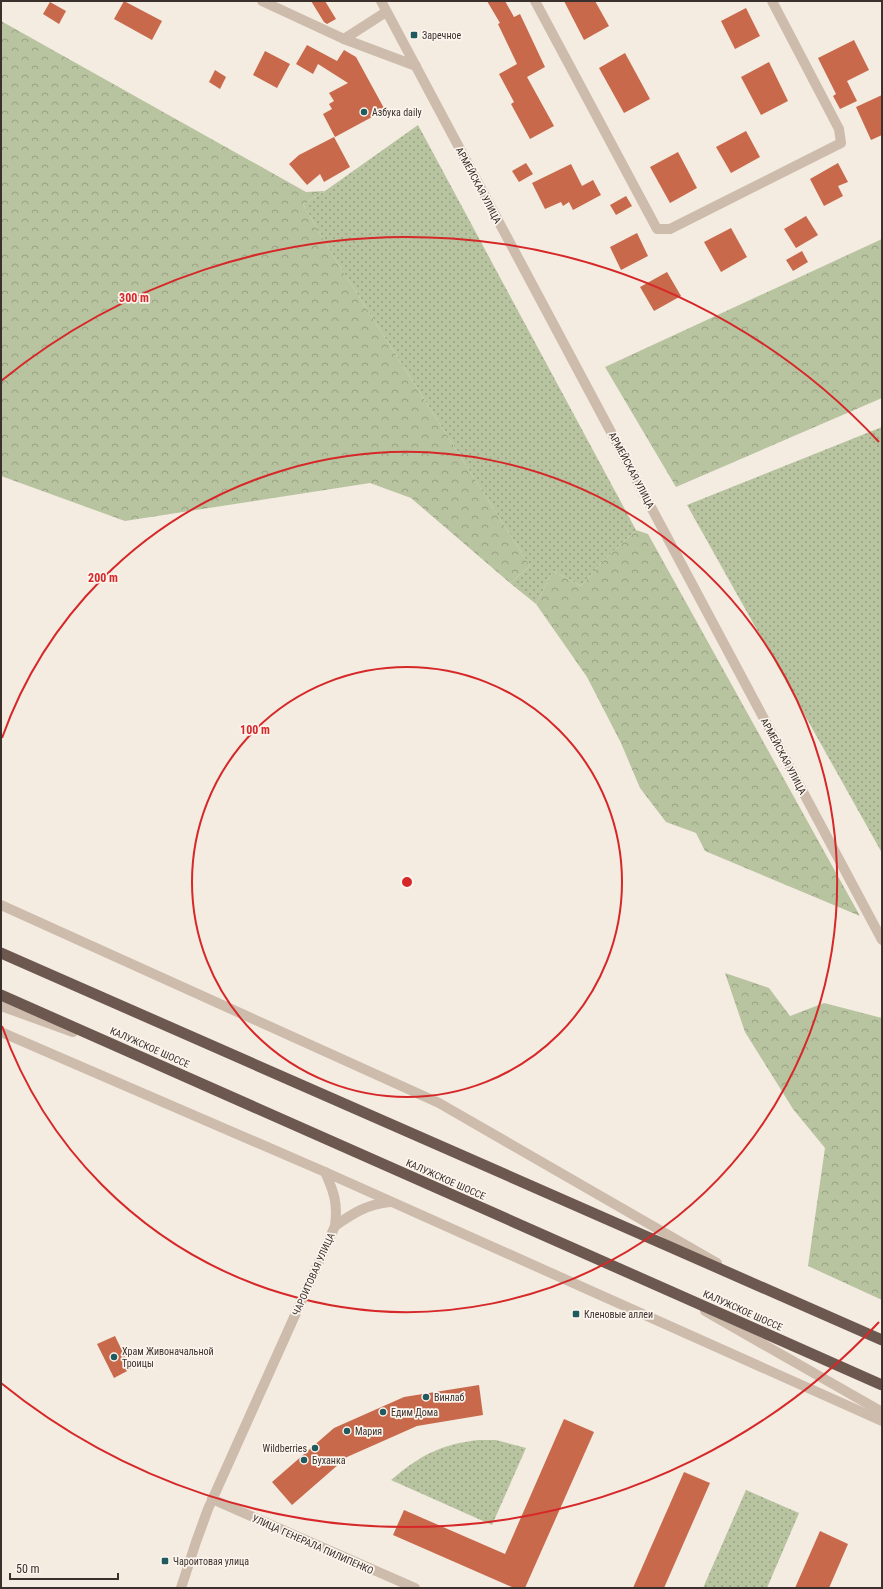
<svg xmlns="http://www.w3.org/2000/svg" width="883" height="1589" font-family="'Roboto Condensed',sans-serif">
	<style>
		.grass { fill: url(#grass-dots) }
		.forest { fill: url(#forest-crowns) }
		.building { fill: #c8694b }
		.lines { fill: none; stroke-linecap: round; stroke-linejoin: round }
		.minor { stroke: #cdbbac; stroke-width: 10 }
		.tertiary { stroke: #cdbbac; stroke-width: 10 }
		.trunk { stroke: #6c584f; stroke-width: 11 }
		.ring { fill: none; stroke: #d62828; stroke-width: 2 }
		.poi-dot { fill: #1f5a5e; stroke: #fbf5ee; stroke-width: 1.5 }
		.labels { text-anchor: middle; stroke-width: 3.5; stroke-linejoin: round; paint-order: stroke }
		.poi-label { font-size: 10px; fill: #3b302b; stroke: #fbf5ee; text-anchor: start }
		.street-label { font-size: 10px; fill: #3b302b; stroke: #fbf5ee }
		.centre { fill: #d62828; stroke: #fbf5ee; stroke-width: 2 }
		.ring-label { font-size: 12px; text-anchor: middle; font-weight: bold; fill: #d62828; stroke: #fbf5ee; stroke-width: 3.5; stroke-linejoin: round; paint-order: stroke }
	</style>
	<defs>
		<pattern id="grass-dots" width="8" height="8" patternUnits="userSpaceOnUse"><rect width="8" height="8" fill="#b8c4a0"/><path d="M2 2h.1M6 6h.1" fill="none" stroke="#97a083" stroke-width="1.8" stroke-linecap="round"/></pattern>
		<pattern id="forest-crowns" width="20" height="18" patternUnits="userSpaceOnUse"><rect width="20" height="18" fill="#b8c4a0"/><path d="M2 6a3 3 0 1 1 6 0M12 15a3 3 0 1 1 6 0" fill="none" stroke="#97a083"/></pattern>
	</defs>
	<rect width="100%" height="100%" fill="#f4ebe1"/>
	<g class="grass">
		<path d="M418,125L636,530L602,562L581,586L553,571L536,604L510,583L530,566L332,254L303,204L325,191Z"/>
		<path d="M882,427V853L687,505Z"/>
		<path d="M479,1440H496L526,1448L492,1525L391,1480C419,1456 441,1444 479,1440Z"/>
		<path d="M746,1490L799,1513L767,1588H703Z"/>
	</g>
	<g class="forest">
		<path d="M1,21L306,192L325,191L303,204L332,254L530,566L510,583L411,498L370,483L125,521L1,476Z"/>
		<path d="M882,239V398L676,487L605,367Z"/>
		<path d="M636,530L648,534L860,916L705,851L696,833L666,822L640,788L621,743L587,677L536,604L553,571L581,586L602,562Z"/>
		<path d="M725,973L769,988L790,1016L824,1003L882,1018V1300L808,1266L825,1148L793,1109L745,1032Z"/>
	</g>
	<g class="building">
		<path d="M124,1L162,21L152,40L114,19Z"/>
		<path d="M311,1H325L336,19L327,24L324,22Z"/>
		<path d="M487,1H505L514,17L520,14L545,67L527,77L554,126L530,139L511,104L514,102L499,74L517,64L498,24L500,23Z"/>
		<path d="M564,1H595L609,26L584,40Z"/>
		<path d="M50,2L66,11L59,24L43,14Z"/>
		<path d="M746,8L760,36L735,49L721,21Z"/>
		<path d="M854,40L869,70L847,81L857,101L840,109L833,96L836,94L818,58Z"/>
		<path d="M307,45L337,61L344,50L356,57L385,110L335,137L323,114L332,109L329,104L334,101L329,93L348,83L318,64L313,74L296,64Z"/>
		<path d="M265,51L290,64L277,88L253,75Z"/>
		<path d="M625,53L650,99L624,113L599,68Z"/>
		<path d="M769,62L788,101L761,115L741,77Z"/>
		<path d="M215,70L226,77L220,89L209,82Z"/>
		<path d="M882,95V135L871,140L856,107Z"/>
		<path d="M746,131L760,157L731,173L716,147Z"/>
		<path d="M334,137L350,167L324,182L320,174L307,185L289,164L299,155Z"/>
		<path d="M678,152L697,188L670,203L650,167Z"/>
		<path d="M526,163L533,174L519,182L512,171Z"/>
		<path d="M838,163L848,182L838,186L843,196L824,206L810,179Z"/>
		<path d="M571,164L582,186L593,180L601,195L573,210L569,202L563,206L561,202L545,209L532,183Z"/>
		<path d="M626,196L632,206L616,215L610,205Z"/>
		<path d="M806,216L818,235L796,248L784,229Z"/>
		<path d="M731,228L747,257L721,272L704,242Z"/>
		<path d="M637,233L648,256L621,270L610,247Z"/>
		<path d="M802,251L808,262L793,271L786,260Z"/>
		<path d="M667,272L681,296L654,311L640,287Z"/>
		<path d="M115,1336L131,1369L114,1378L97,1344Z"/>
		<path d="M479,1385L483,1415L417,1426L347,1457L292,1505L272,1482L334,1428L404,1397Z"/>
		<path d="M564,1419L594,1432L525,1588H514L393,1535L404,1510L505,1554Z"/>
		<path d="M684,1472L710,1483L664,1588H633Z"/>
		<path d="M820,1531L848,1544L829,1588H795Z"/>
	</g>
	<g class="lines">
		<g class="minor">
			<path d="M262,1L344,39L416,66"/>
			<path d="M535,1L657,229H670L841,143L839,129L772,1"/>
			<path d="M344,39L386,12"/>
			<path d="M212,1499L415,1588"/>
		</g>
		<g class="tertiary">
			<path d="M381,1L882,940"/>
			<path d="M1,905L439,1103L717,1263"/>
			<path d="M1,1006L73,1032"/>
			<path d="M1,1032L325,1172L882,1421"/>
			<path d="M335,1226C353,1213 368,1204 390,1202"/>
			<path d="M705,1311L882,1412"/>
			<path d="M181,1588L196,1542L208,1509L335,1226C338,1203 334,1192 325,1172"/>
		</g>
		<g class="trunk">
			<path d="M1,953L882,1340"/>
			<path d="M1,995L882,1385"/>
		</g>
	</g>
	<g class="ring">
		<circle cx="407" cy="882" r="215"/>
		<path d="M2 738A430 430 0 1 1 2 1026"/>
		<path d="M879 1322A645 645 0 0 1 1 1383M1 381A645 645 0 0 1 879 442"/>
	</g>
	<g class="poi-dot">
		<rect x="410" y="31" width="8" height="8" rx="2"/>
		<circle cx="364" cy="112" r="4"/>
		<rect x="572" y="1310" width="8" height="8" rx="2"/>
		<circle cx="114" cy="1357" r="4"/>
		<circle cx="426" cy="1397" r="4"/>
		<circle cx="383" cy="1412" r="4"/>
		<circle cx="347" cy="1431" r="4"/>
		<circle cx="315" cy="1448" r="4"/>
		<circle cx="304" cy="1460" r="4"/>
		<rect x="161" y="1557" width="8" height="8" rx="2"/>
	</g>
	<g class="labels">
		<g class="poi-label">
			<text x="422" y="39">Заречное</text>
			<text x="372" y="116">Азбука daily</text>
			<text x="584" y="1318">Кленовые аллеи</text>
			<text x="122" y="1355">Храм Живоначальной<tspan x="122" dy="12">Троицы</tspan></text>
			<text x="434" y="1401">Винлаб</text>
			<text x="391" y="1416">Едим Дома</text>
			<text x="355" y="1435">Мария</text>
			<text x="307" y="1452" text-anchor="end">Wildberries</text>
			<text x="312" y="1464">Буханка</text>
			<text x="173" y="1565">Чароитовая улица</text>
		</g>
		<g class="street-label">
			<text transform="translate(479 185) rotate(62)" y="4">АРМЕЙСКАЯ УЛИЦА</text>
			<text transform="translate(632 470) rotate(62)" y="4">АРМЕЙСКАЯ УЛИЦА</text>
			<text transform="translate(784 756) rotate(62)" y="4">АРМЕЙСКАЯ УЛИЦА</text>
			<text transform="translate(150 1047) rotate(24)" y="4">КАЛУЖСКОЕ ШОССЕ</text>
			<text transform="translate(446 1179) rotate(24)" y="4">КАЛУЖСКОЕ ШОССЕ</text>
			<text transform="translate(313 1274) rotate(-66)" y="4">ЧАРОИТОВАЯ УЛИЦА</text>
			<text transform="translate(743 1310) rotate(24)" y="4">КАЛУЖСКОЕ ШОССЕ</text>
			<text transform="translate(313 1544) rotate(24)" y="4">УЛИЦА ГЕНЕРАЛА ПИЛИПЕНКО</text>
		</g>
	</g>
	<circle cx="407" cy="882" r="6" class="centre"/>
	<g class="ring-label">
		<text x="134" y="302">300 m</text>
		<text x="103" y="582">200 m</text>
		<text x="255" y="734">100 m</text>
	</g>
	<rect width="883" height="1589" fill="none" stroke="#3b302b" stroke-width="4"/>
	<path d="M10 1573v6h108v-6" fill="none" stroke="#3b302b" stroke-width="2"/>
	<text x="16" y="1573" font-size="12" fill="#3b302b" stroke="#fbf5ee" stroke-width="3" paint-order="stroke">50 m</text>
</svg>
